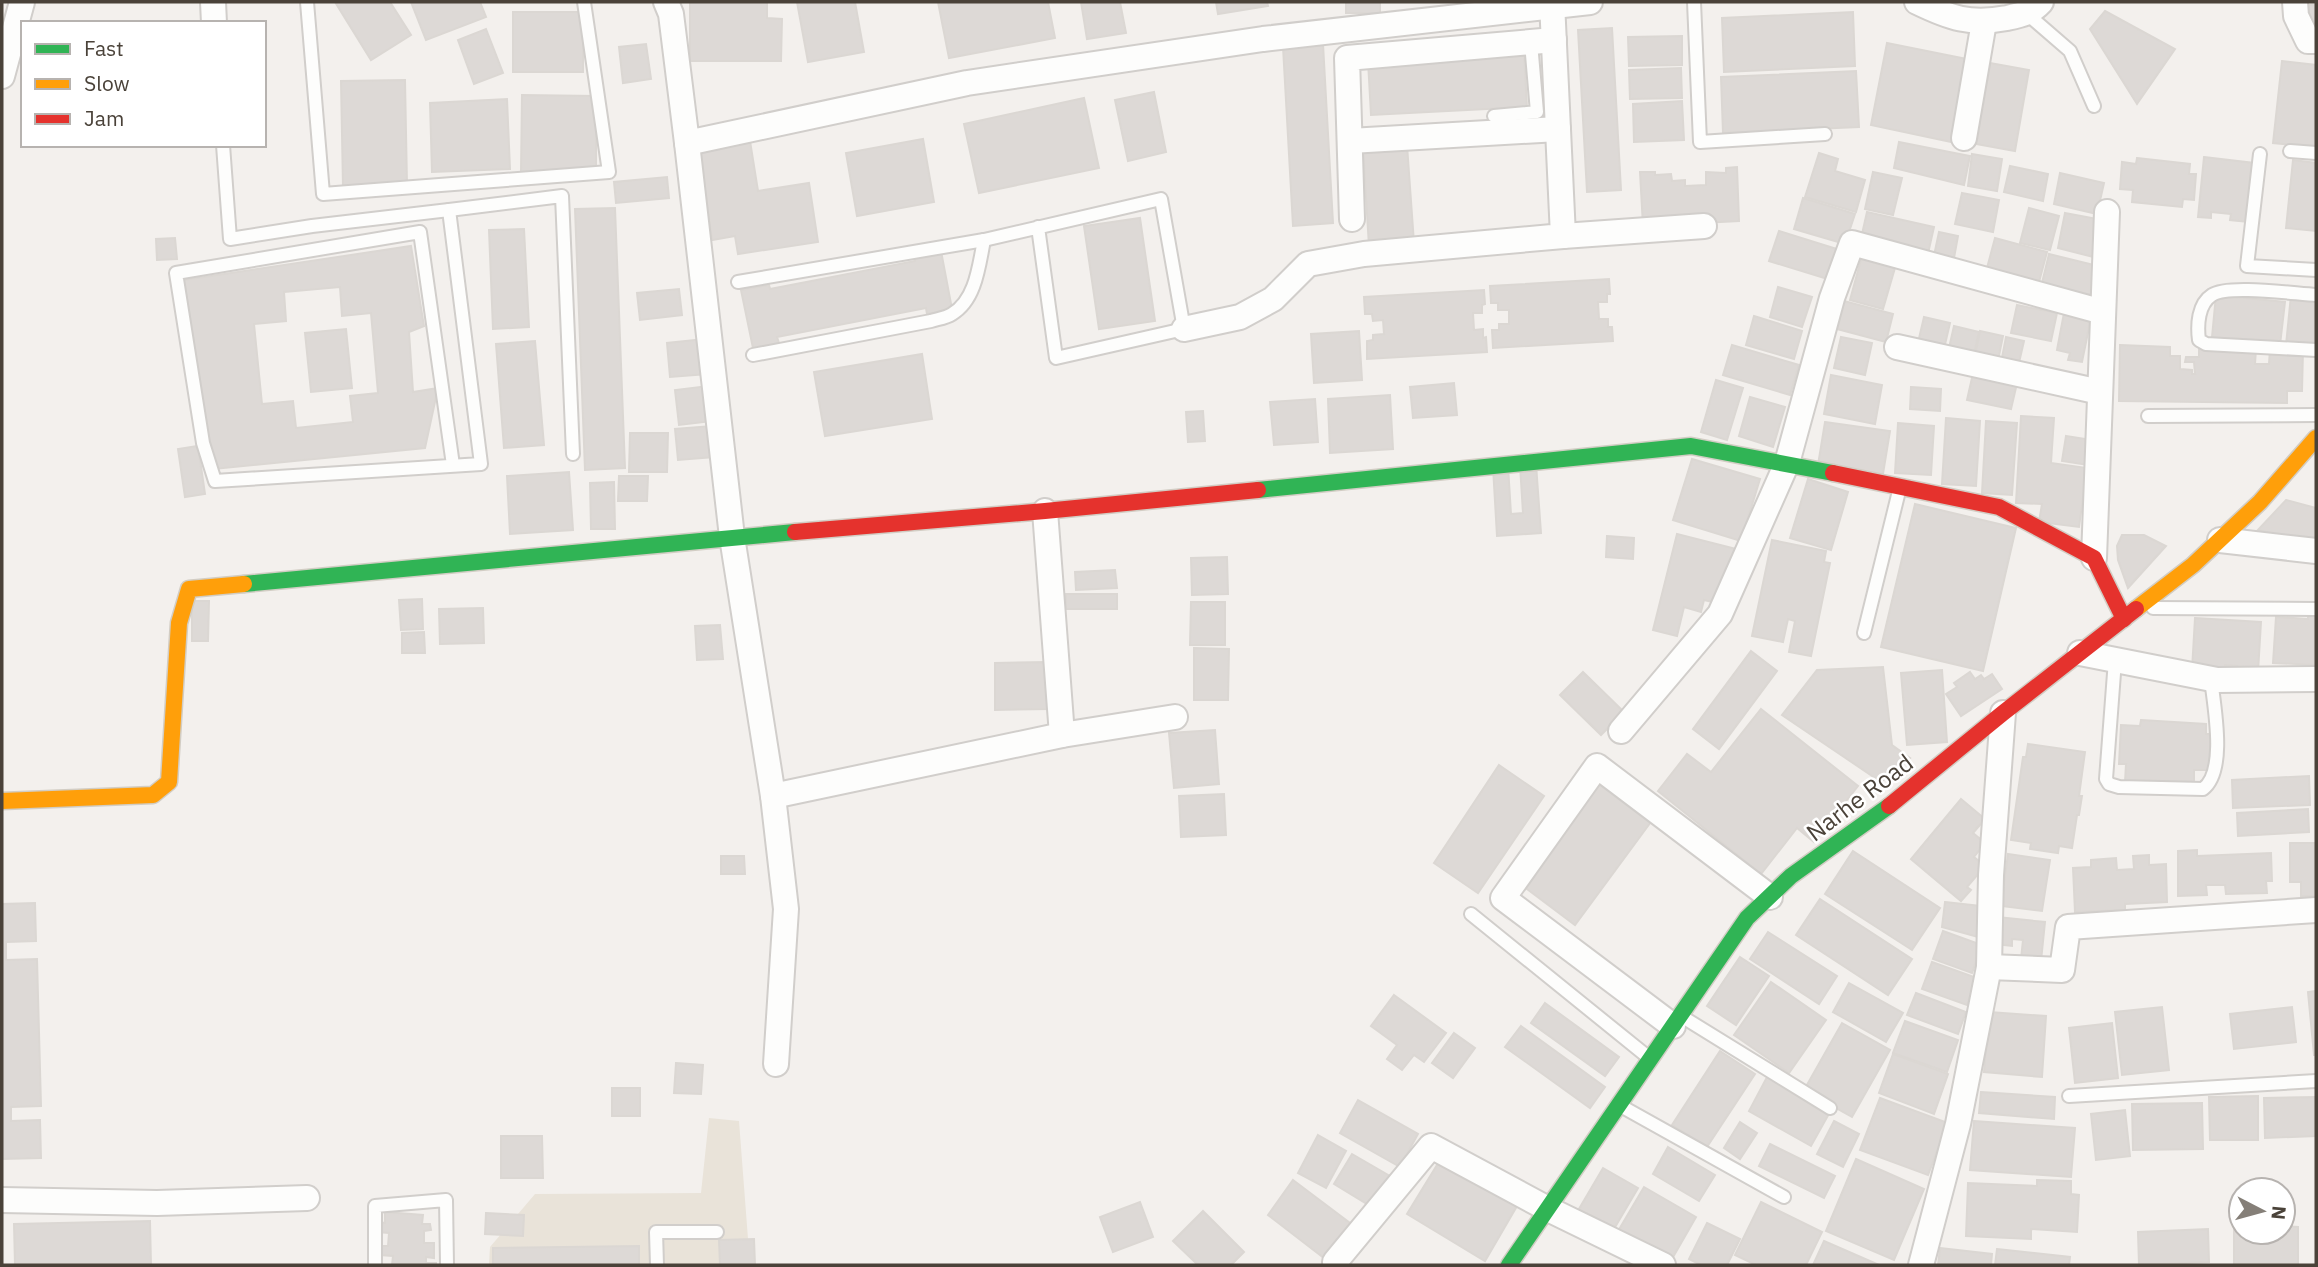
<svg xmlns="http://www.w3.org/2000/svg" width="2318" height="1267" font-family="'IBM Plex Sans',sans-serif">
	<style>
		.education { fill: #e9e3d9 }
		.building { fill: #ddd9d6; stroke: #dbd7d3; stroke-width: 2; fill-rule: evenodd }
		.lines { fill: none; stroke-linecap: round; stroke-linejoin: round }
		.lane-casing { stroke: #d1cecb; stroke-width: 16 }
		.street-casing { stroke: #d1cecb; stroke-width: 28 }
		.fast-casing { stroke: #d2cdc4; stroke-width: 19 }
		.slow-casing { stroke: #d2cdc4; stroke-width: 19 }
		.jam-casing { stroke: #d2cdc4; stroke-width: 19 }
		.lane { stroke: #fdfdfc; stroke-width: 12 }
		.street { stroke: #fdfdfc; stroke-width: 24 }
		.fast { stroke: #30b455; stroke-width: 16 }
		.slow { stroke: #ff9f0a; stroke-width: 16 }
		.jam { stroke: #e5322d; stroke-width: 16 }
		.labels { text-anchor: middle; stroke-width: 5; stroke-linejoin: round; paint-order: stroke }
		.street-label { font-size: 24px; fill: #4a4239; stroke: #fff }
	</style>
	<rect width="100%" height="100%" fill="#f3f0ed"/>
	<path class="education" d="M709,1118L739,1121L750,1265H489L490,1247L535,1194L701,1193Z"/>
	<g class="building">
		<path d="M335,2H390L411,35L371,60Z"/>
		<path d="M411,2H480L486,17L426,40Z"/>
		<path d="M690,2H767V18L782,19L781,61H690Z"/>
		<path d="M797,2H855L864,52L808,62Z"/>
		<path d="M938,2H1048L1055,38L949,58Z"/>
		<path d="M1081,2H1120L1126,33L1087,39Z"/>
		<path d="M1216,2H1267L1268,6L1218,14Z"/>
		<rect x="1346" y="2" width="34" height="11"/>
		<rect x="2309" y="5" width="7" height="23"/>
		<path d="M2105,11L2175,49L2137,104L2090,29Z"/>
		<rect x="513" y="12" width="70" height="60"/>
		<path d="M1853,12L1855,66L1724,72L1722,18Z"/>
		<path d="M1612,28L1621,190L1587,192L1578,30Z"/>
		<path d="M486,29L503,73L474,84L458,40Z"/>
		<path d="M1682,36V65L1629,66L1628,37Z"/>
		<path d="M1887,43L1972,60L1956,143L1871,125Z"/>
		<path d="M646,44L651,79L623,83L619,47Z"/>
		<path d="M1323,44L1333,223L1293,226L1283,47Z"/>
		<path d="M1524,53L1527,107L1371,115L1368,61Z"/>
		<path d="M2282,61L2316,65V147L2273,143Z"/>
		<path d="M1990,63L2029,70L2015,151L1976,144Z"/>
		<path d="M1681,68L1682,98L1630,99L1629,70Z"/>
		<path d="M1856,71L1859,127L1723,133L1721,77Z"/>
		<path d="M405,80L407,185L343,187L341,81Z"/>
		<path d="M1154,92L1166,152L1128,161L1115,100Z"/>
		<path d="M522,95L596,96V172H521Z"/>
		<path d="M1084,98L1099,168L979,193L964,124Z"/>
		<path d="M507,99L510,169L432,172L430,103Z"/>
		<path d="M1682,101L1684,140L1634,142L1633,104Z"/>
		<path d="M923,139L934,202L857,216L846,153Z"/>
		<path d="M750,141L758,191L809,183L818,242L738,254L735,236L712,240L699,149Z"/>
		<path d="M1899,142L1970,156L1964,185L1894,168Z"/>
		<path d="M1407,145L1414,243L1369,246L1363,149Z"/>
		<path d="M1819,153L1838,159L1835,171L1865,180L1856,212L1805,197Z"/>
		<path d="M1972,154L2002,159L1997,191L1968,186Z"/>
		<path d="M2204,157L2254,163L2248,222L2230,220L2231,214L2211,212V218L2198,217Z"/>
		<path d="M2137,158L2190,164L2189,174H2196L2194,200L2183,199L2182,207L2132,202L2133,190L2120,189L2122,162L2136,164Z"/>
		<path d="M2293,160L2316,163V231L2286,228Z"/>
		<path d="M2010,166L2048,174L2043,201L2004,192Z"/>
		<path d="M1737,167L1739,221L1643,226L1640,172H1655V175L1671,174L1672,181L1685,180V186L1706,185V172L1726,173V168Z"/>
		<path d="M1873,172L1902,178L1893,215L1865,209Z"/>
		<path d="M2060,173L2104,183L2097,214L2054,204Z"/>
		<path d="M667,177L669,198L616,203L614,182Z"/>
		<path d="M1962,193L1999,200L1993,232L1955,224Z"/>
		<path d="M1803,198L1855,214L1845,244L1794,229Z"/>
		<path d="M615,208L625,468L585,470L575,209Z"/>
		<path d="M2029,208L2059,216L2050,250L2020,243Z"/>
		<path d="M1867,212L1934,227L1927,258L1860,243Z"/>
		<path d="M2065,213L2103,220L2105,260L2058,248Z"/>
		<path d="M1140,218L1155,321L1099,329L1084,226Z"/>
		<path d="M524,229L529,327L493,329L489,230Z"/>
		<path d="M1779,231L1843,251L1834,281L1769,261Z"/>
		<path d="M1939,232L1958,236L1952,269L1932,265Z"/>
		<path d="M175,238L177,259L157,260L156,239Z"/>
		<path d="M1995,238L2047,252L2039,282L1987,268Z"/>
		<path d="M411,246L424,326L409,332L413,392L438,388L425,448L214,469L184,280ZM340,287L342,316L371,313L378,393L350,396L353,422L296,428L293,401L262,404L254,324L286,321L284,292Z"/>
		<path d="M941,251L952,309L927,314L926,308L777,337L779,343L753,348L741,290L769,285L770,289L915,261L914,256Z"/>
		<path d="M1863,252L1897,261L1883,309L1850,300Z"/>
		<path d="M2049,254L2102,267L2095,296L2042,283Z"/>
		<path d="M1609,279L1610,294H1607V302H1598L1599,319H1608V327H1612L1613,341L1493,348L1492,330H1499V324H1509V310H1498V303H1491L1490,286Z"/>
		<path d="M1778,287L1812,297L1802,327L1770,317Z"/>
		<path d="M679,289L682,315L640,320L637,293Z"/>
		<path d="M1484,290L1485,304L1482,305V313H1473L1474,330L1483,329V338L1486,337L1487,352L1367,359V341L1373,340V335L1384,334L1383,320L1373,321L1372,314H1365L1364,297Z"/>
		<path d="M2216,295L2285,302L2280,345L2212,337Z"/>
		<path d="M2291,295L2316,298V348L2286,345Z"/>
		<path d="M1844,301L1893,314L1886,342L1837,329Z"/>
		<path d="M2017,305L2057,313L2051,341L2011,333Z"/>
		<path d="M2064,313L2091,318L2082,362L2068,360L2070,353L2057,350Z"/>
		<path d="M1754,316L1802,331L1794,359L1746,345Z"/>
		<path d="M1924,317L1950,323L1943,353L1917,347Z"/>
		<path d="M1954,326L1979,332L1974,354L1949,348Z"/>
		<path d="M346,329L352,388L311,392L305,333Z"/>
		<path d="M1359,331L1362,380L1314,383L1311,334Z"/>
		<path d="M1980,331L2003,336L1997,365L1974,360Z"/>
		<path d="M1841,337L1872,343L1865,375L1834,368Z"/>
		<path d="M2006,337L2024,341L2018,367L2001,363Z"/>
		<path d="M704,339L707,374L670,377L667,343Z"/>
		<path d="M535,341L544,445L504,448L496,344Z"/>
		<path d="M1732,345L1799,365L1790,395L1723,375Z"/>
		<path d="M2120,345L2170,347V356H2180V369L2192,370V374H2195L2194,362H2185L2186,357H2199V347L2256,349L2255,364H2269L2270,349L2303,350L2302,391H2287V403L2119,401Z"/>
		<path d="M922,354L932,419L825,436L814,372Z"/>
		<path d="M1974,369L2018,379L2011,409L1967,400Z"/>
		<path d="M1831,375L1882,385L1875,424L1824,414Z"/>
		<path d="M1716,380L1743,388L1727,440L1701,432Z"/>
		<path d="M1454,383L1457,415L1413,418L1410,387Z"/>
		<path d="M708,386L713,421L679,425L675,390Z"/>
		<path d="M1911,387L1941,389L1940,411L1910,409Z"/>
		<path d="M1390,395L1393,449L1330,453L1328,399Z"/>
		<path d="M1750,397L1785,407L1773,447L1739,436Z"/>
		<path d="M1315,399L1318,442L1274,445L1270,402Z"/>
		<path d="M1203,411L1205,441L1188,442L1186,412Z"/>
		<path d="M2021,416L2054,418L2051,463L2087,468L2079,527L2039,522L2042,504L2016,503Z"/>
		<path d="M1946,418L1980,421L1976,486L1942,484Z"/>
		<path d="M1986,421L2017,423L2012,495L1982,493Z"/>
		<path d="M1825,422L1890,431L1883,474L1818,465Z"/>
		<path d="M1898,423L1934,426L1931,475L1895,473Z"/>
		<path d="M712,426L714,457L678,460L675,429Z"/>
		<path d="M630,433H668L667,472H629Z"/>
		<path d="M2066,436L2092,440L2089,465L2062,461Z"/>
		<path d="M198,446L205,494L185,497L178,449Z"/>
		<path d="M1692,459L1760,479L1741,541L1673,520Z"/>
		<path d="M1536,464L1541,533L1497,536L1493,467L1508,466L1511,514L1523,513L1520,465Z"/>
		<path d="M569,472L573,530L510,534L507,476Z"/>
		<path d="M619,476H648L647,501H618Z"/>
		<path d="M1808,479L1848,492L1831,550L1790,538Z"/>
		<path d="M614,482L615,529H591L590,483Z"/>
		<path d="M2286,500L2316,508V542L2258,530Z"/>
		<path d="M1915,504L2016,528L1983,671L1881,647Z"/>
		<path d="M1677,534L1740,550L1735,570L1726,568L1717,603L1704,600L1701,612L1684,607L1677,636L1653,630Z"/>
		<path d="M2122,535H2144L2166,546L2128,588L2118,560L2117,546Z"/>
		<path d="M1607,536L1634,538L1633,559L1606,557Z"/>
		<path d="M1772,540L1826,551L1824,562L1830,563L1811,656L1789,652L1795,621L1788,619L1783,642L1752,636Z"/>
		<path d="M1227,557L1228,594L1192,595L1191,558Z"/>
		<path d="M1115,570L1117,588L1076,590L1075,572Z"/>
		<rect x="1066" y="594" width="51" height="15"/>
		<path d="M422,599L423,629L401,630L399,600Z"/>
		<path d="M192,601H209L208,641H192Z"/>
		<path d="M1191,602H1225V645H1190Z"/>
		<path d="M483,608L484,643L440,644L439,609Z"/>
		<path d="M2308,613L2316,614V665L2273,663L2276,617L2308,619Z"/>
		<path d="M2195,618L2261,622L2258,672L2237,671V666L2225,665V672L2192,670Z"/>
		<path d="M720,625L723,659L697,660L695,626Z"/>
		<path d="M424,632L425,653H402V633Z"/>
		<path d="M1194,648L1229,649L1228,700H1194Z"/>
		<path d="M1751,651L1777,671L1719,749L1693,729Z"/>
		<path d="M1048,662L1049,709L995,710V663Z"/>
		<path d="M1883,667L1892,745L1910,758L1881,782L1782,715L1817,670Z"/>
		<path d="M1942,670L1947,742L1907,745L1901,673Z"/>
		<path d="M1583,672L1624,712L1601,735L1560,695Z"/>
		<path d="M1970,672L1975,679L1981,675L1984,679L1992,674L2002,689L1961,716L1946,694L1957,687L1954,683Z"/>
		<path d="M1761,709L1858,786L1814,842L1797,828L1761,874L1658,791L1687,754L1711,772Z"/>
		<path d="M2141,720L2206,724V734H2211L2209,770H2194V786L2125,782L2126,764H2119L2121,725L2140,726Z"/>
		<path d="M1215,730L1219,784L1174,788L1169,733Z"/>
		<path d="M2028,744L2085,752L2079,796H2082L2079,815H2077L2072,848L2059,846L2058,853L2030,849L2031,843L2011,840L2023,757H2026Z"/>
		<path d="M1499,765L1544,796L1478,893L1434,863Z"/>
		<path d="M1600,774L1656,815L1575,925L1519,883Z"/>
		<path d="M2309,776L2310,805L2233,808L2232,780Z"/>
		<path d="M1224,794L1226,835L1181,837L1179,796Z"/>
		<path d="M1961,799L1985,819L1973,833L1985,843L1974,857L1985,866L1967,887L1971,890L1961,901L1911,859Z"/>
		<path d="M2308,809L2309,832L2238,836L2237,813Z"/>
		<path d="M2290,843H2316V896H2301V882H2290Z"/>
		<path d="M2197,850V856L2271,853L2272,881H2266L2267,893L2226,894L2225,885H2206L2207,895L2178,896V851Z"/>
		<path d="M1853,851L1940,908L1912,950L1825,894Z"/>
		<path d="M2008,854L2050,860L2042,911L2001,906Z"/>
		<path d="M2149,855V865L2166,864L2167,902L2125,904V910L2075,912L2073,868L2091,867V860L2116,858L2117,870L2134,869L2133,856Z"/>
		<path d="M721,856H744L745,874H721Z"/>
		<path d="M1820,899L1912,959L1888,995L1796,935Z"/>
		<path d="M1945,902L1980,906L1978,937L1942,927Z"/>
		<path d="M35,903L36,941L6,942V960L37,959L41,1106L11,1107V1121L40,1120L41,1158L2,1159V904Z"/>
		<path d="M1997,917L2045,922L2041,961L2021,959L2023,940L2012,939V946L1995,944Z"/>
		<path d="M1943,931L1982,945L1972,973L1933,959Z"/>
		<path d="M1768,932L1837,976L1819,1004L1750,959Z"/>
		<path d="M1740,957L1769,976L1736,1025L1707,1006Z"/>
		<path d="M1932,962L1977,978L1967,1005L1922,989Z"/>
		<path d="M1771,982L1826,1020L1789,1073L1734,1035Z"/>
		<path d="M1849,983L1903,1013L1886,1042L1833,1012Z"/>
		<path d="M2316,991V1055H2314L2308,992Z"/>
		<path d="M1916,993L1966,1012L1958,1034L1907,1015Z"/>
		<path d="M1394,995L1446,1033L1424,1062L1414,1055L1402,1070L1387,1059L1397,1045L1371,1026Z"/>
		<path d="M1545,1003L1619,1057L1605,1076L1531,1023Z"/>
		<path d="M2162,1007L2169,1070L2122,1075L2115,1012Z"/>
		<path d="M2292,1007L2296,1042L2234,1049L2230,1014Z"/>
		<path d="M1989,1012L2046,1016L2042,1077L1984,1072Z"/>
		<path d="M1905,1021L1958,1040L1947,1072L1893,1053Z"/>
		<path d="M1842,1023L1890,1050L1852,1117L1804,1090Z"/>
		<path d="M2112,1023L2118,1078L2075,1083L2069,1028Z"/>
		<path d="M1521,1026L1605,1087L1590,1108L1505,1047Z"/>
		<path d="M1454,1033L1475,1048L1453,1078L1432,1063Z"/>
		<path d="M1720,1051L1755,1074L1707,1147L1672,1125Z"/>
		<path d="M1893,1054L1948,1074L1934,1114L1879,1093Z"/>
		<path d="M676,1063L703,1065L701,1094L674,1093Z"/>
		<path d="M1767,1077L1830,1112L1811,1146L1749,1111Z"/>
		<rect x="612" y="1088" width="28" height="28"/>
		<path d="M1981,1092L2055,1097L2054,1119L1979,1113Z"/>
		<path d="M2258,1096V1140H2210L2209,1097Z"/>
		<path d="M2316,1097V1136L2265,1138L2264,1098Z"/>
		<path d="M1880,1098L1948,1123L1928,1175L1860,1150Z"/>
		<path d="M1358,1100L1418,1134L1400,1167L1340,1133Z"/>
		<path d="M2202,1103L2203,1149L2133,1150L2132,1104Z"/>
		<path d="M2125,1110L2130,1156L2096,1160L2091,1114Z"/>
		<path d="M1834,1121L1859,1134L1843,1167L1817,1154Z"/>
		<path d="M1974,1121L2075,1128L2071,1177L1970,1170Z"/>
		<path d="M1740,1122L1757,1133L1740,1159L1724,1148Z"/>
		<path d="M1318,1135L1346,1151L1326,1188L1298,1173Z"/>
		<path d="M501,1136H542L543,1178H501Z"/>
		<path d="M1770,1144L1835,1176L1824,1198L1759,1166Z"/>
		<path d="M1668,1147L1715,1175L1699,1201L1653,1174Z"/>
		<path d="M1352,1154L1390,1176L1372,1207L1334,1184Z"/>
		<path d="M1856,1159L1924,1189L1894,1260L1826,1231Z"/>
		<path d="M1440,1160L1517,1206L1485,1261L1407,1214Z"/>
		<path d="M1603,1168L1638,1188L1614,1229L1579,1209Z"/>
		<path d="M1293,1180L1350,1223L1324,1258L1268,1215Z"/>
		<path d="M2037,1180L2071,1181V1194L2079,1195L2077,1232L2031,1229V1239L1966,1236L1968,1183L2037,1186Z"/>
		<path d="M1644,1187L1696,1217L1669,1264L1617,1233Z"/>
		<path d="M1140,1202L1153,1237L1113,1252L1100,1217Z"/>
		<path d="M1761,1202L1822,1232L1806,1265H1756L1735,1255Z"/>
		<path d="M1203,1211L1244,1252L1231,1265H1198L1173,1241Z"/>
		<path d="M385,1212L423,1215L422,1224H430L431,1230L424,1231V1243H434V1258L426,1257V1263H436V1265H392L393,1256L380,1255V1246H388L389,1233L378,1232L379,1222L385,1223Z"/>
		<path d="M486,1213L524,1215L523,1236L485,1234Z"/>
		<path d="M150,1221L151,1265H15L14,1224Z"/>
		<path d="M1707,1223L1740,1239L1727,1265H1701L1689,1259Z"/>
		<path d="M2234,1226H2241V1232H2283V1226L2298,1227V1265H2234Z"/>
		<path d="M2208,1229L2209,1262L2139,1265L2138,1232Z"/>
		<path d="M754,1239L755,1265H720L719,1240Z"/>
		<path d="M1824,1241L1879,1265H1813Z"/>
		<path d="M639,1246V1265H493V1248Z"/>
		<path d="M1940,1248L1992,1254L1991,1265H1938Z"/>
		<path d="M1997,1249L2070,1257L2069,1265H1995Z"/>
	</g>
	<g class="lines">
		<g class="lane-casing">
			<g id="lane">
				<path d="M307,2L323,194L609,172L584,2"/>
				<path d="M1694,2L1700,142L1825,134"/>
				<path d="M2026,13L2070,51L2094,106"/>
				<path d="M1494,116L1537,112L1531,43"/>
				<path d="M223,145L230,239L312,226L449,210L481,464L215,481L203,443L176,273L420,232L453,465"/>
				<path d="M2290,151L2316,153"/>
				<path d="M2260,154L2247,266L2316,270"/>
				<path d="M449,210L562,196L573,454"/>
				<path d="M738,282L984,240L1161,199L1184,329L1056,358L1038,227"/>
				<path d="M2316,295C2295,294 2228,284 2212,295C2198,304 2197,325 2199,340L2206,344L2316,350"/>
				<path d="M753,355L931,321C937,319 946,318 952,314C976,300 979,265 984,240"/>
				<path d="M2148,416L2316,415"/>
				<path d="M2153,608L2316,609"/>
				<path d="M1864,633L1900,487"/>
				<path d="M2115,660L2106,779L2109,784L2119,787L2203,789C2227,771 2214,706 2211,679"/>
				<path d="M1471,914L1648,1057"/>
				<path d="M1681,1016L1830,1108"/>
				<path d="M2069,1096L2316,1081"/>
				<path d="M1619,1105L1784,1197"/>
				<path d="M375,1265V1206L446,1200L447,1265"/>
				<path d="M657,1265L656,1232H717"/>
			</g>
		</g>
		<g class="street-casing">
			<g id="street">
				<path d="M213,2L214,23"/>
				<path d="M666,2L671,14L687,143L967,83L1263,39L1590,2"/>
				<path d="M1917,2C1950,18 1970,25 2007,18C2021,15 2031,13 2041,2"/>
				<path d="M2295,2L2296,16L2308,41H2316"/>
				<path d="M2,76L22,2"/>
				<path d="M1964,138L1984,22"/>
				<path d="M1350,141L1558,129"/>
				<path d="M687,143L732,537L773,796L786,909L776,1064"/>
				<path d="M1352,219L1347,58L1554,40"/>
				<path d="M1563,236L1704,226"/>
				<path d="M1184,329L1240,317L1273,299L1308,264L1364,254L1563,236L1552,2"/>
				<path d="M1897,347L2100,392"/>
				<path d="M1045,511L1062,735"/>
				<path d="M2220,540L2316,551"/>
				<path d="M2094,558L2107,212"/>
				<path d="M2080,653L2217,680L2316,679"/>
				<path d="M1621,731L1720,614L1787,463L1832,298L1852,243L2103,312"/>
				<path d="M773,796L1062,735L1175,717"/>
				<path d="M1989,967L2062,970L2068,927L2316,910"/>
				<path d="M1673,1026L1503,898L1597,766L1770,897"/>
				<path d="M2,1200L157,1203L307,1198"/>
				<path d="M1335,1262L1431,1146L1548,1209L1663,1265"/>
				<path d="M1921,1265L1958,1124L1989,967L1991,875L2003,713"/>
			</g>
		</g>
		<g class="fast-casing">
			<g id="fast">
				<path d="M1258,490L1691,446L1833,473"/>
				<path d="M244,584L795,532"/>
				<path d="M1509,1265L1747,918L1791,876L1889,806"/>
			</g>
		</g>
		<g class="slow-casing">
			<g id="slow">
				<path d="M2136,609L2193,565L2260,502L2316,438"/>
				<path d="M2,801L153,795L169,782L179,623L189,589L244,584"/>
			</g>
		</g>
		<g class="jam-casing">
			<g id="jam">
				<path d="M1833,473L1999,507L2094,558L2124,619"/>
				<path d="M795,532L1045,511L1258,490"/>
				<path d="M1889,806L2003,713L2136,609"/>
			</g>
		</g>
		<use href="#lane" class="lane"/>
		<use href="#street" class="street"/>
		<use href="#fast" class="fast"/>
		<use href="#slow" class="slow"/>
		<use href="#jam" class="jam"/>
	</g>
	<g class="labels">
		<g class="street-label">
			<text transform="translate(1860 798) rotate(-37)" y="8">Narhe Road</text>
		</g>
	</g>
	<rect width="2318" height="1267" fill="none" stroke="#4a4239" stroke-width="7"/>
	<rect x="21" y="21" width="245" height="126" fill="#ffffff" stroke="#b7b3b0" stroke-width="2"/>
	<rect x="35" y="44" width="35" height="10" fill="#30b455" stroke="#b7b3b0" stroke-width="2"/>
	<text x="84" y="56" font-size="21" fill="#4a4239">Fast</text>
	<rect x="35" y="79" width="35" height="10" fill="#ff9f0a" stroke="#b7b3b0" stroke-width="2"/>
	<text x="84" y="91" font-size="21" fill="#4a4239">Slow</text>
	<rect x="35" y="114" width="35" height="10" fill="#e5322d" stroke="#b7b3b0" stroke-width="2"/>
	<text x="84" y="126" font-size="21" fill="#4a4239">Jam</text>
	<g transform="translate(2262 1211) rotate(96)"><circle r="33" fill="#ffffff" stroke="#b7b3b0" stroke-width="2"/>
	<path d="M0-5L12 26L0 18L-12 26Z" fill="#857f78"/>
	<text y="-10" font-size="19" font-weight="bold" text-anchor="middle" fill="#4a4239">N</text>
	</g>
</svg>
